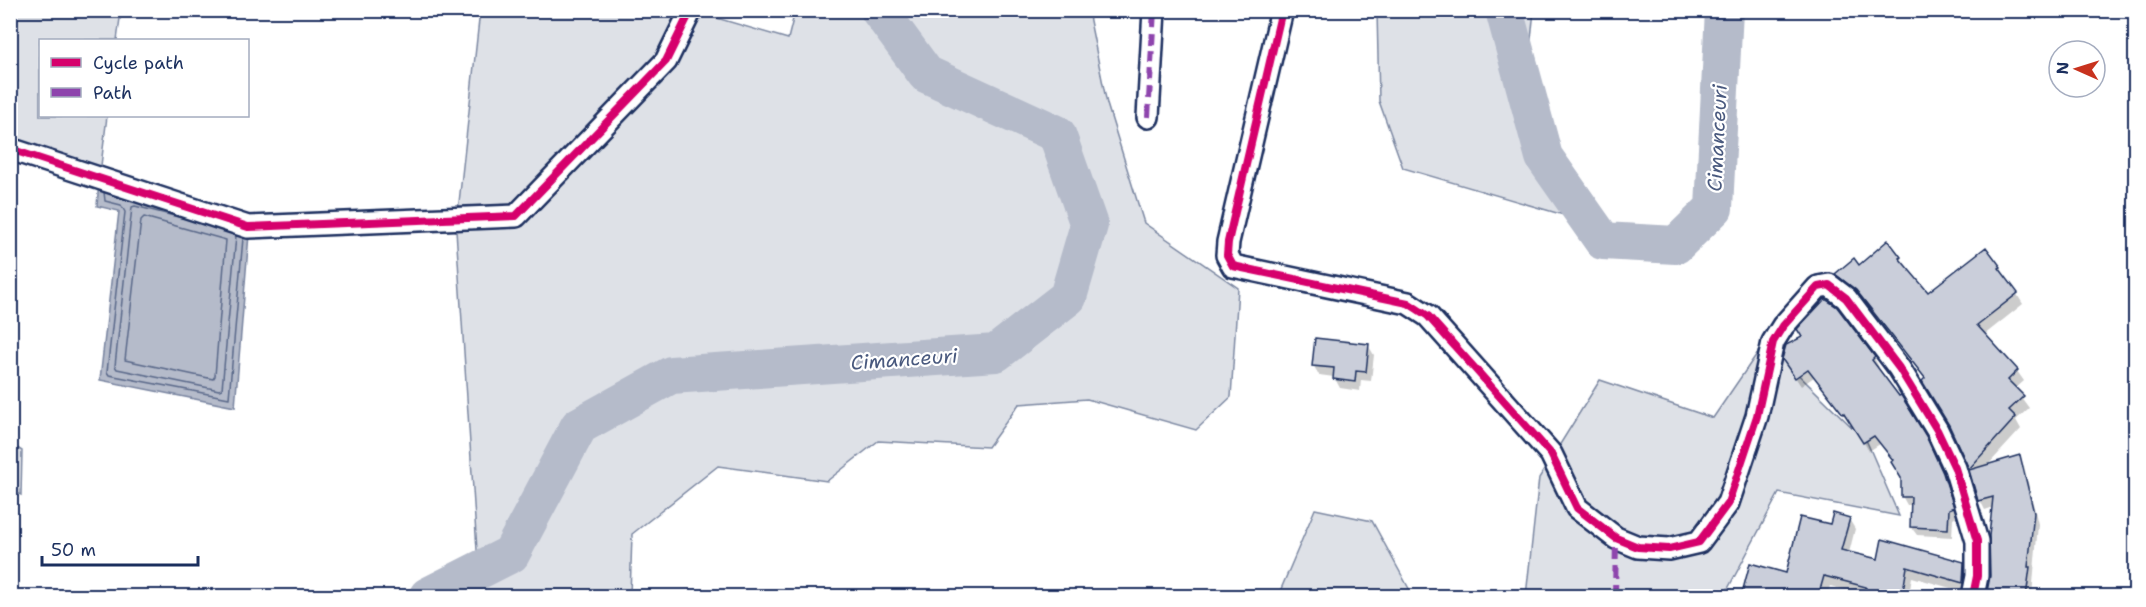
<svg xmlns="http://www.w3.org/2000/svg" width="2146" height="607" font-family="'Shantell Sans',sans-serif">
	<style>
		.green { fill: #dee1e7; stroke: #7c88a2; stroke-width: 1.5 }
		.water { fill: #b5bbca; stroke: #77839f; stroke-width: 1.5 }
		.shadow { fill: #0003 }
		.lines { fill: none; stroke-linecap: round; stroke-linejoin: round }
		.shore { stroke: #596789; stroke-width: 1.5 }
		.river { stroke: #b5bbca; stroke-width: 38 }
		.building { fill: #caceda; stroke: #1b2f5e; stroke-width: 1.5 }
		.minor-casing { stroke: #1b2f5e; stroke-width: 26 }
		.minor { stroke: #fff; stroke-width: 21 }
		.quiet { stroke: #8e44ad; stroke-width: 6; stroke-dasharray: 12 6; stroke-linecap: butt }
		.cycleway-casing { stroke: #fff; stroke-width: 11 }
		.cycleway { stroke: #d6006c; stroke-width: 8 }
		.labels { text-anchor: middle; stroke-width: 4.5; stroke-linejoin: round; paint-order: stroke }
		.water-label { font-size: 20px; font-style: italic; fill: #49597e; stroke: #fff }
	</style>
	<rect width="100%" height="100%" fill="#fff"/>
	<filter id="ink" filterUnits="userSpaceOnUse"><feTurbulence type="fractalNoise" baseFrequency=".0167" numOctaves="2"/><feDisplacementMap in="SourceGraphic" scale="12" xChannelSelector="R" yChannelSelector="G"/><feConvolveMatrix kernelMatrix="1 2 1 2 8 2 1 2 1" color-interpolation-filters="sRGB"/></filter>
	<g filter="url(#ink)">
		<g class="green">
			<path d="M10,11H121L117,40H40V116H107L99,182L11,159Z"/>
			<path d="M480,11H693L788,39L795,11H1088L1107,104L1144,223L1238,288L1231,397L1196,430L1087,399L1019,404L988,447L878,441L827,481L718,466L632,534L630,596H480L456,230Z"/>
			<path d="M1377,11H1534L1529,58L1584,221L1403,168L1379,101Z"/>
			<path d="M1765,342L1867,442L1899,516L1779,493L1724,596H1526L1539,478L1600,380L1713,418Z"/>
			<path d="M11,444L22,451L21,495L11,490Z"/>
			<path d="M1315,509L1372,521L1413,596H1278Z"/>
		</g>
		<path class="water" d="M99,182L250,222L235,407L100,380L119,211L97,206Z"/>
		<g class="shadow">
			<path d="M1900,257L1928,294L2000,267L2023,304L1984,335L2017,371L2024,381L2015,389L2029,408L2016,420L2021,429L1987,466L2019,457L2024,466L2038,524L2032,596H1987L1991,578L1994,507L1985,510L1980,500L1971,470L1951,426L1926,379L1864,301L1843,285L1837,274Z"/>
			<path d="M1368,345L1374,355L1371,381L1361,380L1360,391L1340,388L1334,377L1319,375L1313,365Z"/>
			<path d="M1874,358L1879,367L1876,369L1930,447L1947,483L1957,516L1953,518L1952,537L1917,535L1911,527L1912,505H1907L1902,496L1903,479L1894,461L1880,444L1869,451L1850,420L1849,422L1814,377L1801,386L1789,368Z"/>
			<path d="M1849,519L1855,529L1849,553L1879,561L1960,563L1966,573L1961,591L1912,577L1909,596H1864V595L1830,586L1827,596H1742L1787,575L1831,526Z"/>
		</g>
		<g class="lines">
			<g class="shore">
				<path d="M104,192L105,201L121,205L125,212L107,372L109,375L229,398L243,238"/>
				<path d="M144,217L226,240L215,376L213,379L125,360L141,220Z"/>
				<path d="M182,218L135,206L132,207L115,366L117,369L219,390L222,389L236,236"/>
			</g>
			<g class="river">
				<path d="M1504,10L1544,157L1603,241L1676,245L1714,208L1724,10"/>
				<path d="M428,596L511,554L579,426L671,375L996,353L1068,297L1089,225L1057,134L926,74L879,10"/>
			</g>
		</g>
		<g class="building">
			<path d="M1888,240L1901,257L1899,258L1928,292L1986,247L2001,267L1999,268L2018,293L1977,325L2018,370L2008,380L2024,396L2009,410L2016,417L1969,469L1949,425L1922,381L1925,378L1856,290L1835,274L1854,258L1859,265Z"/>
			<path d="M1825,299L1837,307L1875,357L1872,360L1899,396L1901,395L1926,436L1943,473L1954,507L1949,509L1948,529L1910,527L1911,497H1901V478L1891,462L1893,460L1874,436L1863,443L1844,413L1843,414L1808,369L1795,378L1782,359L1786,345L1802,337L1797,329Z"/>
			<path d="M1315,338L1369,344L1366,372L1356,371L1355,382L1333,379L1334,368L1312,366Z"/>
			<path d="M2020,455L2034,513L2028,567H2030L2026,597H1986L1990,576L1989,536L1993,497L1978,501L1969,470Z"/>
			<path d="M1833,513L1850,518L1841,550L1878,559L1882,539L1964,562L1963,583L1907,567L1902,597L1865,591L1866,587L1824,576L1818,597H1741L1750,563L1786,573L1800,517L1830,524Z"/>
		</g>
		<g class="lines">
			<g class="minor-casing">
				<g id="minor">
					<path d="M1282,10L1228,242L1227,255L1233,266L1408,303L1428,316L1551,454L1577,508L1616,538L1638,547L1669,549L1699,542L1728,503L1757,416L1773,342L1783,326L1818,287L1829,285L1846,298L1899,368L1937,430L1955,468L1977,541V576L1973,596"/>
					<path d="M1148,117L1154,10"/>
					<path d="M10,149L248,227L516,216L666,61L691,10"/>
				</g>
			</g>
			<use href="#minor" class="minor"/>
			<g class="quiet">
				<path d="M1148,117L1154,10"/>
				<path d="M1615,596L1616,538"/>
			</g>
			<g class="cycleway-casing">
				<g id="cycleway">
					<path d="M1282,10L1228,242L1227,255L1233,266L1408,303L1428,316L1551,454L1577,508L1616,538L1638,547L1669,549L1699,542L1728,503L1757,416L1773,342L1783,326L1818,287L1829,285L1846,298L1899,368L1937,430L1955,468L1977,541V576L1973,596"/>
					<path d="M10,149L248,227L516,216L666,61L691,10"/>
				</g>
			</g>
			<use href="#cycleway" class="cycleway"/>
		</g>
	</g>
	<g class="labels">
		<g class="water-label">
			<text transform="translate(1717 138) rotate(-87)" y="7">Cimanceuri</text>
			<text transform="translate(904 359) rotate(-4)" y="7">Cimanceuri</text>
		</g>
	</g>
	<rect width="2146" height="607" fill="none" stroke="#fff" stroke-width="36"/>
	<rect x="18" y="18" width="2110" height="571" fill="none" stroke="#1b2f5e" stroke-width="2" filter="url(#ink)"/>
	<rect x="39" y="39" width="210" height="78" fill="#ffffff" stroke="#a4acbf" stroke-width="1.5"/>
	<rect x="51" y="58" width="30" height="9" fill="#d6006c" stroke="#a4acbf" stroke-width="1.5"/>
	<text x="93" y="69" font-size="18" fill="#1b2f5e">Cycle path</text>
	<rect x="51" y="88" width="30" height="9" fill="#8e44ad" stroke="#a4acbf" stroke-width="1.5"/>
	<text x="93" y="99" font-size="18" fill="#1b2f5e">Path</text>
	<g transform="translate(2077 69) rotate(273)"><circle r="28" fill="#ffffff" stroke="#a4acbf" stroke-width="1.5"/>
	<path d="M0-4.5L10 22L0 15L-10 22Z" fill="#c8321e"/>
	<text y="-9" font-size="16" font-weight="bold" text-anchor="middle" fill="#1b2f5e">N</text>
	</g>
	<path d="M42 556v9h156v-9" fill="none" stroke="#1b2f5e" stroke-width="3"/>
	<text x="51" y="556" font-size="18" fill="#1b2f5e" stroke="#ffffff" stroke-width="4.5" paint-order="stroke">50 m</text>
</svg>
